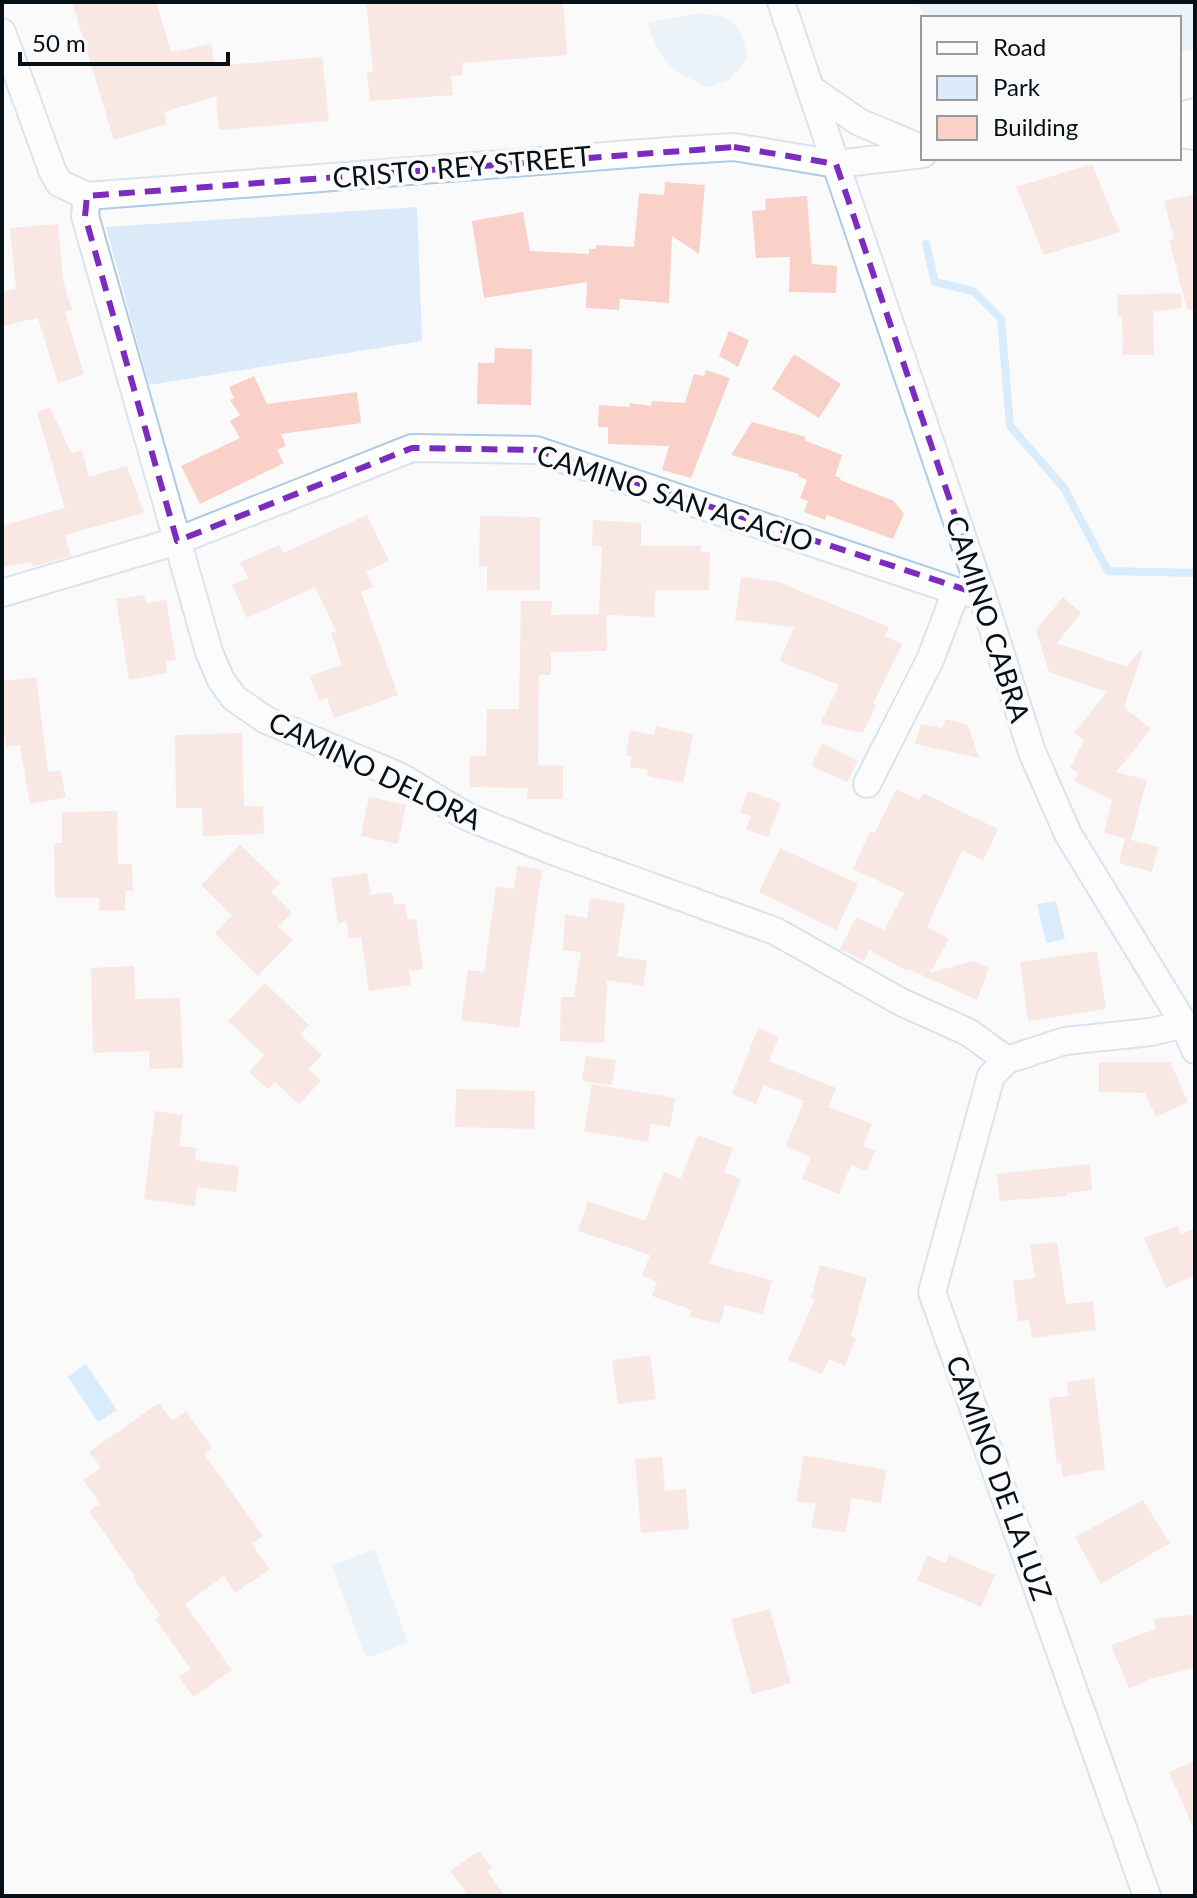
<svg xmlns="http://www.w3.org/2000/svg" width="1197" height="1898" font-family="Lato,sans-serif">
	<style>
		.green { fill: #daeaf9 }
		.water { fill: #b2dbfe }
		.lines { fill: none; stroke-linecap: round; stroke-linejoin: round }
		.stream { stroke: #b2dbfe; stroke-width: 8 }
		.building { fill: #f9d1c8 }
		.minor-casing { stroke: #aecbe4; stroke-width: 30 }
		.minor { stroke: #fff; stroke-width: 26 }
		.marked { fill: none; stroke: #7b2cbf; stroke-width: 6; stroke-dasharray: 16 10; stroke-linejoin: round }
		.labels { text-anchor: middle; stroke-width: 8; stroke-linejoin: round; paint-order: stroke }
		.street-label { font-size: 28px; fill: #061018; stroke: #fafafa }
	</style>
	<rect width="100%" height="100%" fill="#fafafa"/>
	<g class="green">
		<path d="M917,2H1195V49L1179,52V18H926Z"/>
		<path d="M699,13C734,16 741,24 748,58L729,80L707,87C667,68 663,64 647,23Z"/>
		<path d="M417,207L422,341L149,385L106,227Z"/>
		<path d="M375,1550L408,1643L366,1658L332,1565Z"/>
	</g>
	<g class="water">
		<path d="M1056,901L1065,939L1046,943L1037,904Z"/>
		<path d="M86,1364L117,1410L98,1422L68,1377Z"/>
	</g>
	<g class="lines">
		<path class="stream" d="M926,244L935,282L973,291L1001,319L1010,426L1064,488L1108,571L1195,573"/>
	</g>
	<g class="building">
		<path d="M72,2H156L171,52L211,44L215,66L322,57L329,121L219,130L216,96L164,112L167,124L114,140Z"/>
		<path d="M366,2H563L567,55L462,63L463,75L451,76L453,95L370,101L367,72H373Z"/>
		<path d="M1092,164L1120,232L1044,255L1016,187Z"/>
		<path d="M665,182L705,185L699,254L672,236L669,303L620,299L619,310L586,308L587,282L484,298L472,221L523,212L530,251L589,254V249H596V245L634,247L639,193L664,195Z"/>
		<path d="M1195,194V309L1187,310L1169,240L1174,239L1164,201Z"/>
		<path d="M807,196L812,264L837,266L836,293L789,292L790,257L756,258L752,211L766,210L765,199Z"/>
		<path d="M58,224L63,280L72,310L65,312L84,374L58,383L38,318L2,326V292L16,289L10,228Z"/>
		<path d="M1181,293L1182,308L1153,312L1154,355H1123L1122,317H1118L1117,295Z"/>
		<path d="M729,331L749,340L738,367L719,356Z"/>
		<path d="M495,348L532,349L531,405L477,404L478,363H494Z"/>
		<path d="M794,354L841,384L819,418L772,389Z"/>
		<path d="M706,370L730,378L691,478L662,470L669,446L608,444V427H598L599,405L630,407V403L651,406L652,401L685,403L694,374L704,376Z"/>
		<path d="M254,376L267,404L357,392L361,423L281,434L286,446L277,450L284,463L200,504L181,466L240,438L230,421L240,415L230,400L234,398L229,387Z"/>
		<path d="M50,407L71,453L82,450L89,477L127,466L144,513L65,535L71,556L32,567L31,562L2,567V526L65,508L37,412Z"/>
		<path d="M752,422L806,437L804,440L842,455L835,476L841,478L840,480L894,501L904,514L893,539L827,515L825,520L804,512L808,501L800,498L807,480L798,476L799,474L731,455Z"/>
		<path d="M367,515L389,561L366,571L373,587L361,592L398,695L334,718L327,698L319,701L310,676L342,665L331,633L336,631L315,587L247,618L232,585L248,578L240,562L279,545L283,553Z"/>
		<path d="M480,516L540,517V590H487V566H479Z"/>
		<path d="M593,520L641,523V546H701V552H710L709,590H655L654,617L606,615L607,651L551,652V675H539L538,765L563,766V799H527L528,788L469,787L470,756H486L487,709H519L521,601H552L551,615L599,614L602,546H592Z"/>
		<path d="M741,577L776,581L889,627L885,636L902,644L873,704L876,705L863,733L820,724L839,685L780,661L794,627L735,620Z"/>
		<path d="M144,595L146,603L166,600L176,660L166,662L167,673L129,680L116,599Z"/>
		<path d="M1063,597L1081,613L1057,643L1127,667L1140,650L1143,652L1124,707L1151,729L1116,772L1147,780L1131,840L1159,847L1152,872L1119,863L1125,838L1104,833L1112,800L1074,781L1078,773L1070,768L1084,740L1074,733L1107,692L1049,672L1036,630Z"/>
		<path d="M36,677L48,772L60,770L66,797L30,804L20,745L6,747L2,716V681Z"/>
		<path d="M946,719L968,725L979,758L915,744L921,724L942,728Z"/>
		<path d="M656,726L693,734L683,783L647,776L648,770L630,767L632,756L626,755L630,730L654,735Z"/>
		<path d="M242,733L244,806H263L264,834L203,836L202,808H176L175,735Z"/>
		<path d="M822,743L858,761L847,782L811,766Z"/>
		<path d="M896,789L919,800L923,793L998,829L983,861L962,850L927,927L949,939L930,973L973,961L989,968L977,1000L908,969L907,971L869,950L864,961L840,949L856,917L884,930L904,893L853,869L870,831L875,833Z"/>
		<path d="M748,791L781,803L768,837L746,829L751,816L740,812Z"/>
		<path d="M369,797L406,805L398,844L361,836Z"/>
		<path d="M117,811L118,864H132L133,891H125V910L99,911V898H55L54,843H62V812Z"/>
		<path d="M240,845L280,883L271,892L292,913L278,927L293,940L258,976L215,933L232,915L201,885Z"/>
		<path d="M780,848L858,884L836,930L759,892Z"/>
		<path d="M517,866L542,870L519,1028L461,1020L468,970L484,972L496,887L514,889Z"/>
		<path d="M367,873L371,895L392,892L394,905L405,903L408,920L416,919L423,969L409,971L411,985L369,991L361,937L349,939L346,921L338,924L331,878Z"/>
		<path d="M590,898L625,904L617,956L647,961L643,986L607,980L604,1043L560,1041L561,997H574L581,952L563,950L565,914L587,918Z"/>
		<path d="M1097,951L1106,1009L1028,1021L1020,962Z"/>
		<path d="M134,966L135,999L180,998L183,1068L149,1069V1051L93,1053L91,968Z"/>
		<path d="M265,983L309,1025L300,1034L322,1055L308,1069L321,1081L299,1104L275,1082L268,1089L249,1072L264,1055L228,1021Z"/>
		<path d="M758,1028L779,1037L769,1061L836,1088L828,1107L872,1124L863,1146L875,1151L867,1171L851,1165L839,1194L802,1179L811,1157L786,1146L804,1101L764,1085L756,1104L732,1094Z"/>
		<path d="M586,1056L616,1060L612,1085L582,1081Z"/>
		<path d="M1099,1062H1170L1188,1102L1156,1117L1145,1093L1099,1092Z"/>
		<path d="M592,1084L675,1098L670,1127L651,1124L648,1142L584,1131Z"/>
		<path d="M456,1089L535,1091L534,1129L455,1127Z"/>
		<path d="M155,1111L183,1115L179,1146L197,1148L195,1160L239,1166L236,1192L197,1187L195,1206L144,1199Z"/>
		<path d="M698,1135L733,1148L724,1172L741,1179L709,1264L772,1280L763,1314L725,1305L720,1324L690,1317L692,1310L652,1296L657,1282L642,1276L650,1255L578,1231L588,1201L645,1221L664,1172L681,1178Z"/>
		<path d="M1090,1164L1092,1190L1067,1193V1196L1000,1201L997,1174Z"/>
		<path d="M1178,1226L1181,1234L1195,1228V1275L1166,1288L1144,1238Z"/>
		<path d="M1057,1242L1066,1304L1093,1301L1096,1330L1032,1338L1029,1320L1018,1321L1013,1281L1035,1278L1030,1245Z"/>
		<path d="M820,1265L867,1278L851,1336L856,1339L845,1366L829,1359L822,1374L788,1360L815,1299L811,1298Z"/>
		<path d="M650,1355L656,1399L618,1404L612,1360Z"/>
		<path d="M1094,1378L1105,1469L1063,1477L1061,1463L1057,1464L1049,1398L1068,1396L1067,1382Z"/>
		<path d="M159,1403L172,1421L186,1411L212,1448L204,1454L263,1536L252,1544L270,1569L235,1593L224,1576L185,1604L232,1670L193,1697L179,1677L191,1669L155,1619L160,1615L133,1578L135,1577L89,1511L100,1504L83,1480L101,1468L89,1452Z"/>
		<path d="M804,1455L886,1470L881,1503L852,1498L845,1533L811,1527L816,1504L796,1501Z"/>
		<path d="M662,1457L665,1491L686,1489L689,1529L641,1533L635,1459Z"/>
		<path d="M1143,1500L1170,1543L1101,1584L1075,1537Z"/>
		<path d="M927,1555L946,1563L949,1555L995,1575L981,1607L917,1580Z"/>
		<path d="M770,1609L791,1683L752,1694L731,1619Z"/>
		<path d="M1195,1614V1668L1150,1679L1129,1689L1111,1645L1156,1629L1154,1619Z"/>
		<path d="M1195,1761V1832L1169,1772Z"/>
		<path d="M479,1851L492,1868L487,1871L505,1896H468L450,1871Z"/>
	</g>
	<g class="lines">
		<g class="minor-casing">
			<g id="minor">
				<path d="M781,2L982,595L1032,752L1068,834L1184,1024L1195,1050"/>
				<path d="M2,32L52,170L59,183L87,196L85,216L209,652L221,680L234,698L266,720L399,776L468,817L558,853L775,931L903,1003L968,1032L1007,1060L1065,1041L1151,1032L1184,1024"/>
				<path d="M811,89L859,122L923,149"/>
				<path d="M1179,116L1195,112"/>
				<path d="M1179,134L1195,136"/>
				<path d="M87,196L669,151L734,147L836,164L923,154"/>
				<path d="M2,593L177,541L412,448L536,450L956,591L982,595"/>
				<path d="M867,784L931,658L956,591"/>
				<path d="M1007,1060L991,1076L932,1292L1147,1896"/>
			</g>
		</g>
		<use href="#minor" class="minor"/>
	</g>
	<path d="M0 0H1197V1898H0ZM734,147L836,164L982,595L536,450L412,448L177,541L85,216L87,196Z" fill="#fafafa" fill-opacity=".55" fill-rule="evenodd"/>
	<path class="marked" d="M734,147L836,164L982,595L536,450L412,448L177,541L85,216L87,196Z"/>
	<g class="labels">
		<g class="street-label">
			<text transform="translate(462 167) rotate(-5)" y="10">CRISTO REY STREET</text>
			<text transform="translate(675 498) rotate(18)" y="10">CAMINO SAN ACACIO</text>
			<text transform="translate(988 619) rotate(72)" y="10">CAMINO CABRA</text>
			<text transform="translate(375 771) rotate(26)" y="10">CAMINO DELORA</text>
			<text transform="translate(999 1478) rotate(70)" y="10">CAMINO DE LA LUZ</text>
		</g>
	</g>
	<rect width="1197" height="1898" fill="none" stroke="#061018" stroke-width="8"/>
	<rect x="921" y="16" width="260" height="144" fill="#fafafa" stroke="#989ca0" stroke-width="2"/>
	<rect x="937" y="42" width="40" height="12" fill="#ffffff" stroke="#989ca0" stroke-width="2"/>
	<text x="993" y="56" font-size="24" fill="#061018">Road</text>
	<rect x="937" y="76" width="40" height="24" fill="#daeaf9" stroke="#989ca0" stroke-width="2"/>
	<text x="993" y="96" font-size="24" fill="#061018">Park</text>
	<rect x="937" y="116" width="40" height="24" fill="#f9d1c8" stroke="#989ca0" stroke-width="2"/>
	<text x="993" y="136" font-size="24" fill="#061018">Building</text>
	<path d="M20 52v12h208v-12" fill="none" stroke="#061018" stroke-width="4"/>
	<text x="32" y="52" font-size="24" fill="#061018" stroke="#fafafa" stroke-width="6" paint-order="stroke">50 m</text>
</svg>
